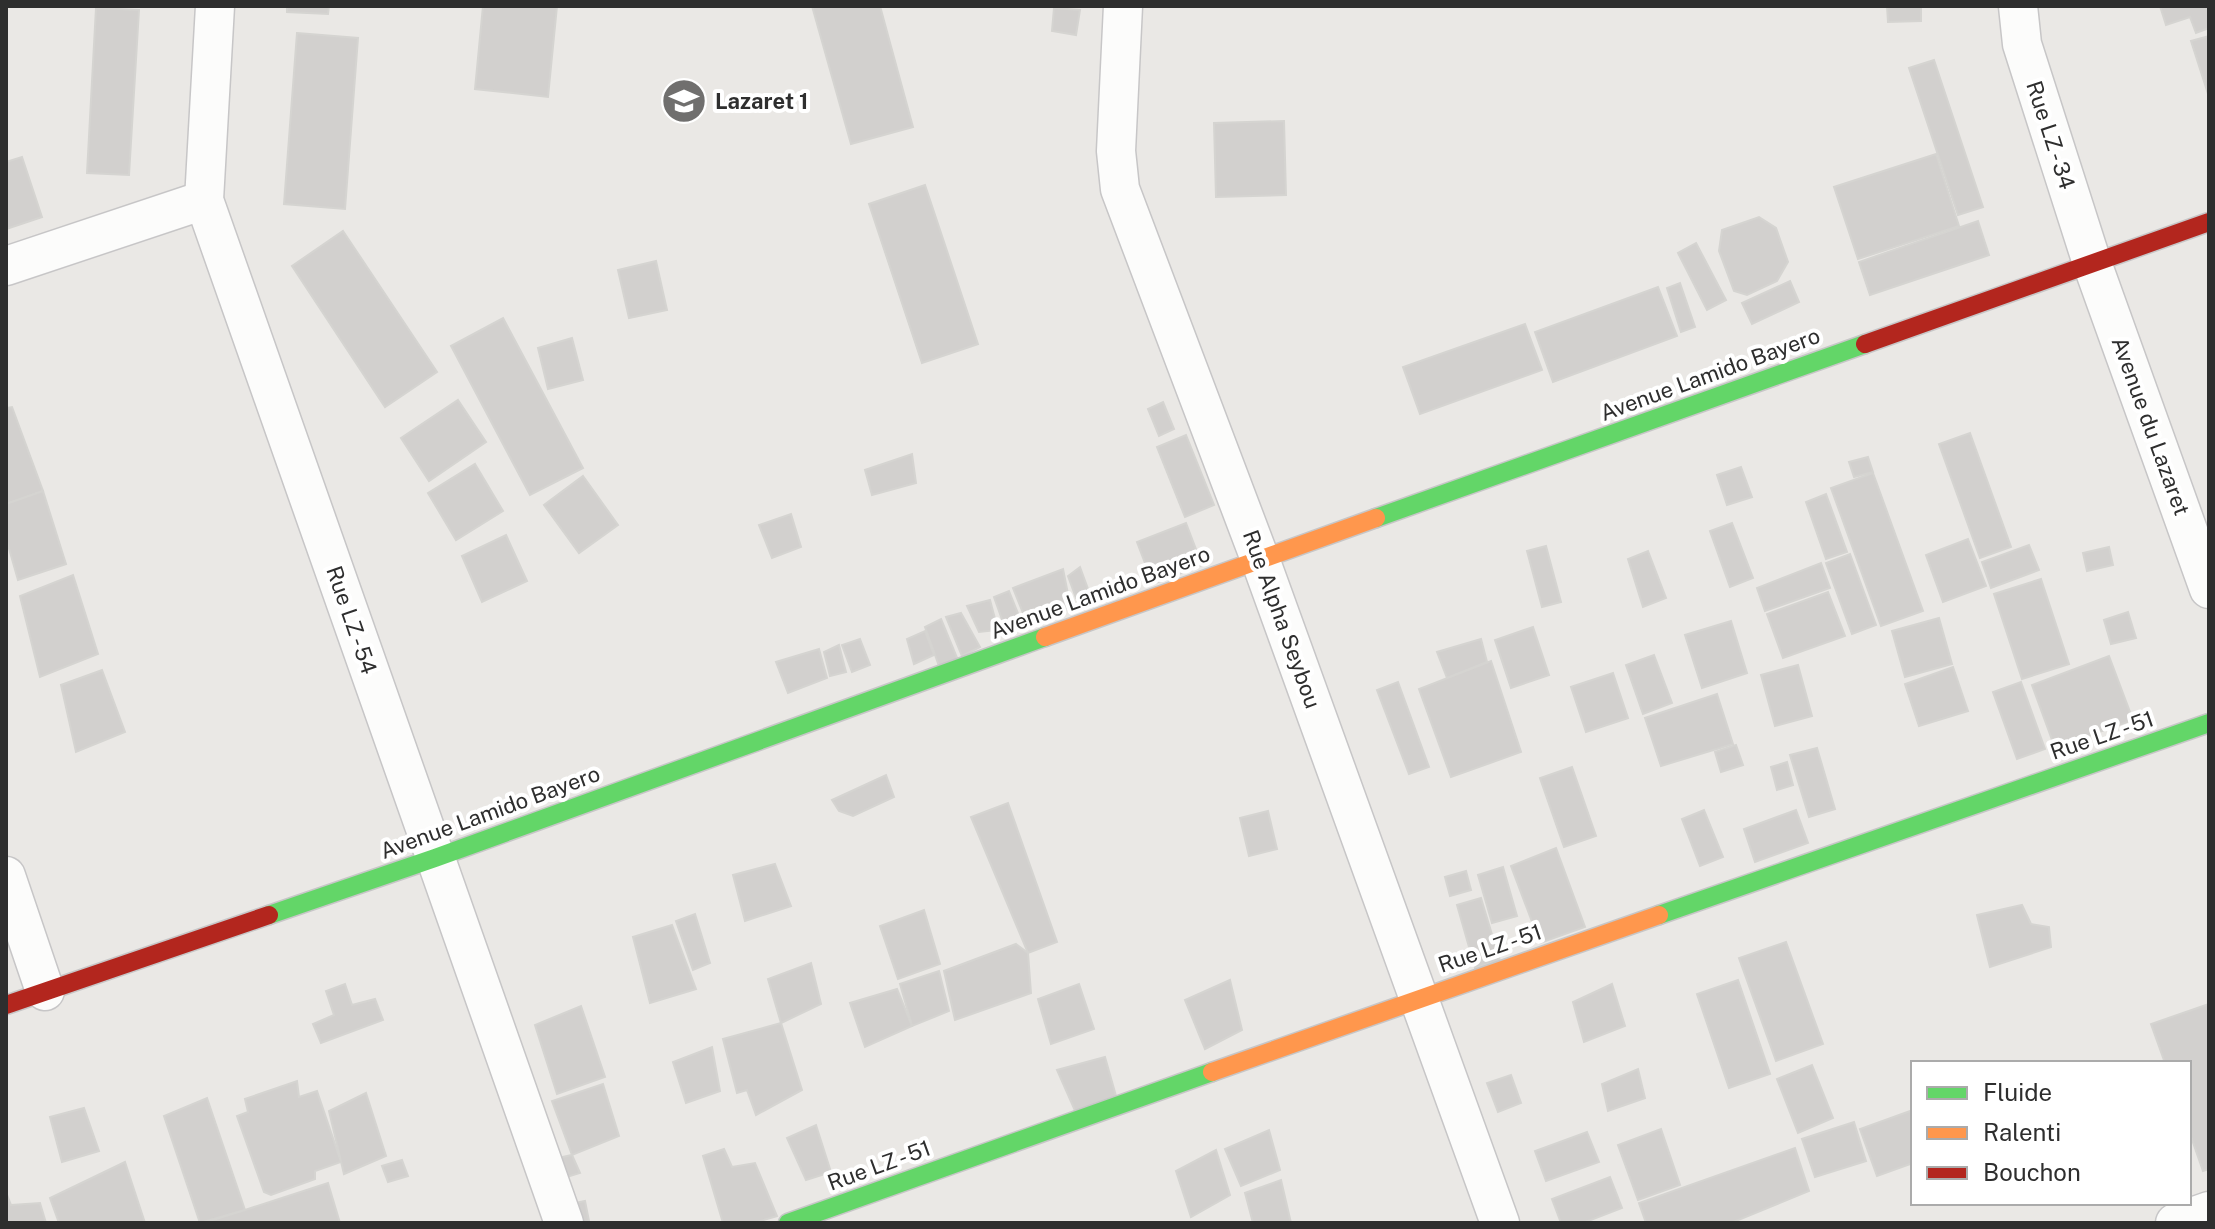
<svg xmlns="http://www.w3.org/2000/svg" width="2215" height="1229" font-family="'Public Sans',sans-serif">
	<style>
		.building { fill: #d2d0ce; stroke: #d5d4d1; stroke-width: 2 }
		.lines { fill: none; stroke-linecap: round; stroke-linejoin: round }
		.street-casing { stroke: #c7c6c7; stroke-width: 41 }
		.fast-casing { stroke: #c7c6c7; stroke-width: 21 }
		.slow-casing { stroke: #c7c6c7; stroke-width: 21 }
		.jam-casing { stroke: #c7c6c7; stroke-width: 21 }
		.street { stroke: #fcfcfb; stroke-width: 38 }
		.fast { stroke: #63d668; stroke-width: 18 }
		.slow { stroke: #ff974d; stroke-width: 18 }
		.jam { stroke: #b3261e; stroke-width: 18 }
		.labels { text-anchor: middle; stroke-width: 8; stroke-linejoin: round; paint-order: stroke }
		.poi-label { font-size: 22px; font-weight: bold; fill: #2e2e2e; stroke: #fff; text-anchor: start }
		.street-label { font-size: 22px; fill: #2e2e2e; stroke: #fff }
	</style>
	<rect width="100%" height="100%" fill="#eae8e5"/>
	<g class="building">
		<path d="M287,6H329L328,14L287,12Z"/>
		<path d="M483,6H557L548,97L475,89Z"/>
		<path d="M812,6H880L913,127L851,144Z"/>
		<path d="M1887,6H1921V21L1888,22Z"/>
		<path d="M2160,6H2209V28L2196,33L2190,17L2166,25Z"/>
		<path d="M96,8L139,10L129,175L87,173Z"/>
		<path d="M1054,8L1080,10L1076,35L1052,31Z"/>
		<path d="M297,33L358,38L345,209L284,204Z"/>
		<path d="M2209,36V97L2191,41Z"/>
		<path d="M1934,60L1983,207L1958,215L1909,68Z"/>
		<path d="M1284,121L1286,195L1216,197L1214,123Z"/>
		<path d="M1936,154L1959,226L1858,259L1834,187Z"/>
		<path d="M22,157L42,217L6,229V162Z"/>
		<path d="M925,185L978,344L922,363L869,204Z"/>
		<path d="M1759,217L1776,228L1788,262L1777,281L1747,295L1734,291L1719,251L1722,230Z"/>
		<path d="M1978,221L1989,255L1870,295L1859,262Z"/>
		<path d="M343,231L437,372L385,407L292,266Z"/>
		<path d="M1696,243L1726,300L1707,310L1678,253Z"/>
		<path d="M656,261L667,310L629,318L618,270Z"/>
		<path d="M1790,281L1799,302L1752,324L1742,303Z"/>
		<path d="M1680,283L1695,327L1681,332L1667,288Z"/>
		<path d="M1658,287L1677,336L1553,382L1535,332Z"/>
		<path d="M503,318L583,468L530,495L451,346Z"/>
		<path d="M1525,324L1542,370L1420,414L1403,367Z"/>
		<path d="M572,338L583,380L548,389L538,348Z"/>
		<path d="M458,400L486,442L429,481L401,438Z"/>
		<path d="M1163,402L1174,429L1159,436L1148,409Z"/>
		<path d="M12,407L43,491L6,504V408Z"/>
		<path d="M1970,433L2011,547L1980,558L1939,444Z"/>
		<path d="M1186,435L1214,505L1185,517L1157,447Z"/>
		<path d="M912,454L916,483L872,495L865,470Z"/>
		<path d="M1868,457L1873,472L1854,477L1849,462Z"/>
		<path d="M475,464L503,511L456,540L428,493Z"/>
		<path d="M1741,467L1752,497L1727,505L1717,475Z"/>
		<path d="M1873,473L1923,611L1881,626L1831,488Z"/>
		<path d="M583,476L618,525L579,553L544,505Z"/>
		<path d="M43,491L66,564L18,580L6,538V504Z"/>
		<path d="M1826,494L1847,552L1826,559L1806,502Z"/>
		<path d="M791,514L801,547L772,558L759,525Z"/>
		<path d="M1186,523L1202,565L1153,584L1137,542Z"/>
		<path d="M1732,523L1753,578L1730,587L1710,531Z"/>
		<path d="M506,535L527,581L482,602L462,556Z"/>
		<path d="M1968,539L1986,586L1943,602L1926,555Z"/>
		<path d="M2029,545L2039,570L1991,588L1982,562Z"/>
		<path d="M1546,546L1561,602L1542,607L1527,551Z"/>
		<path d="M2109,547L2113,565L2087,571L2083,553Z"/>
		<path d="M1648,551L1666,598L1643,607L1628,559Z"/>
		<path d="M1850,554L1876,625L1852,634L1826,563Z"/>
		<path d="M1821,563L1830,588L1765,611L1757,588Z"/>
		<path d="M1080,567L1091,597L1076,598L1068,576Z"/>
		<path d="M1063,569L1071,609L1027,623L1013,588Z"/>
		<path d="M73,575L98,654L40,677L20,596Z"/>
		<path d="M2041,579L2069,664L2022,679L1994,594Z"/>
		<path d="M1009,591L1021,621L1004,625L994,597Z"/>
		<path d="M1828,592L1845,636L1783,658L1767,614Z"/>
		<path d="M990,600L998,630L979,632L967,606Z"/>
		<path d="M2128,612L2136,638L2111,644L2104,620Z"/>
		<path d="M961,613L980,647L962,656L946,617Z"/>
		<path d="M1939,618L1952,664L1905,677L1892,631Z"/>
		<path d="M941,619L958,660L939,666L925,627Z"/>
		<path d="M1731,621L1747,673L1702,688L1685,635Z"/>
		<path d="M1533,627L1549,675L1511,688L1495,640Z"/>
		<path d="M925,631L934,655L914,664L907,639Z"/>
		<path d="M860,639L870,665L852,672L842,645Z"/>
		<path d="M1481,639L1487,662L1447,678L1437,652Z"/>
		<path d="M839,645L846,672L830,676L824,652Z"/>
		<path d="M819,649L827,678L788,693L776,662Z"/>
		<path d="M1654,655L1672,703L1643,714L1626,665Z"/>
		<path d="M2109,656L2133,720L2055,748L2032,685Z"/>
		<path d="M1491,661L1521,752L1451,777L1419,689Z"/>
		<path d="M1798,665L1812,716L1775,726L1761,675Z"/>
		<path d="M1953,667L1968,711L1919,726L1905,684Z"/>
		<path d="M102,670L125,732L76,752L61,685Z"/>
		<path d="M1613,673L1628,718L1586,732L1571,687Z"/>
		<path d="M1398,682L1429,767L1409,774L1377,690Z"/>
		<path d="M2021,682L2045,749L2017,759L1993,692Z"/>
		<path d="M1717,694L1733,744L1661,766L1645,718Z"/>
		<path d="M1736,745L1743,765L1721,772L1715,752Z"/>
		<path d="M1817,748L1835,809L1809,817L1790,755Z"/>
		<path d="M1787,762L1793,785L1777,790L1771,767Z"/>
		<path d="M1572,767L1596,836L1564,847L1540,778Z"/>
		<path d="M886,775L894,797L853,816L839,811L832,800Z"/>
		<path d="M1008,803L1057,942L1028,953L971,817Z"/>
		<path d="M1704,810L1723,857L1700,866L1682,819Z"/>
		<path d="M1796,810L1808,843L1755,862L1744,829Z"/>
		<path d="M1268,811L1277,849L1249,856L1240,818Z"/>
		<path d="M1556,848L1585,927L1540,943L1511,866Z"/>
		<path d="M775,864L791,906L745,921L733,875Z"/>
		<path d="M1503,867L1517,916L1492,923L1478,875Z"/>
		<path d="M1466,871L1471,890L1450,896L1445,877Z"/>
		<path d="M1481,898L1500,961L1475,968L1457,905Z"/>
		<path d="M2022,905L2031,924L2049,927L2051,947L1990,967L1977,915Z"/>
		<path d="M924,910L940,964L898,979L880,926Z"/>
		<path d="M695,914L710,963L693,970L676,921Z"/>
		<path d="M672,925L696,989L650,1003L633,937Z"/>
		<path d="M1786,942L1823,1044L1776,1061L1739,958Z"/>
		<path d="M1016,944L1028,953L1031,993L955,1020L944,971Z"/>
		<path d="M811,963L821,1004L781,1023L768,979Z"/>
		<path d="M939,971L949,1011L912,1026L900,984Z"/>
		<path d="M1230,980L1242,1030L1205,1049L1185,1000Z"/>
		<path d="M1738,980L1770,1074L1729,1088L1697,994Z"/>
		<path d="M345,984L352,1005L375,999L383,1020L321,1043L313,1024L334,1015L326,991Z"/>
		<path d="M1079,984L1094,1029L1051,1044L1038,999Z"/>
		<path d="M1612,984L1625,1026L1584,1042L1573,1002Z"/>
		<path d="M897,989L912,1026L865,1047L850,1003Z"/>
		<path d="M2209,1004V1169L2203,1171L2189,1131V1063H2165L2151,1024Z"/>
		<path d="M581,1006L605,1077L557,1094L535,1025Z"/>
		<path d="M781,1023L802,1090L756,1115L747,1090L737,1093L723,1039Z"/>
		<path d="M712,1047L720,1091L686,1103L673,1062Z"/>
		<path d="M1105,1057L1116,1096L1076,1113L1057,1070Z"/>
		<path d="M1812,1065L1833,1118L1798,1133L1777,1079Z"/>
		<path d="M1638,1069L1645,1098L1608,1111L1602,1084Z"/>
		<path d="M1511,1075L1521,1103L1498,1112L1487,1083Z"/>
		<path d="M297,1081L299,1097L317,1091L341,1162L315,1171V1179L271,1195L264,1192L237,1116L248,1112L245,1099Z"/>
		<path d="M603,1084L619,1136L572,1155L552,1101Z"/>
		<path d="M366,1093L386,1156L344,1174L329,1111Z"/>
		<path d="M207,1098L245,1210L200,1223L164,1116Z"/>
		<path d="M84,1108L99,1151L62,1162L50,1117Z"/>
		<path d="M1913,1110V1163L1877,1176L1860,1129Z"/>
		<path d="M1854,1122L1866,1161L1815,1177L1802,1139Z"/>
		<path d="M816,1125L831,1172L806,1180L787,1138Z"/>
		<path d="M1661,1129L1680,1185L1638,1200L1618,1145Z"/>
		<path d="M1269,1130L1280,1170L1241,1186L1225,1149Z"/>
		<path d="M1587,1132L1599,1162L1546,1181L1535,1151Z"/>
		<path d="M1795,1148L1809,1191L1731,1223H1646L1639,1203Z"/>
		<path d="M724,1149L732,1167L755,1163L777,1216L754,1223H723L703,1156Z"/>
		<path d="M1216,1150L1230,1195L1191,1217L1176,1171Z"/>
		<path d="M572,1155L580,1173L554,1181L553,1159Z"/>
		<path d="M402,1160L408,1176L388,1182L382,1166Z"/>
		<path d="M125,1162L145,1223H59L50,1198Z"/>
		<path d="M1610,1177L1622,1208L1583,1223H1561L1552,1199Z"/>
		<path d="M1281,1180L1291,1223H1253L1245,1193Z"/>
		<path d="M328,1183L340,1223H203L245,1210Z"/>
		<path d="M6,1192L11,1205L40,1203L46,1223H6Z"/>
		<path d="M585,1201L589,1221L579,1223L556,1207Z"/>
	</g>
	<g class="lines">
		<g class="street-casing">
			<g id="street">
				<path d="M215,6L204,200L564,1223"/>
				<path d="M1123,6L1116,151L1120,189L1260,559L1500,1223"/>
				<path d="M2018,6L2022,44L2092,263L2209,589"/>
				<path d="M6,266L204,200"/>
				<path d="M6,876L45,991"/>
				<path d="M2175,1223L2209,1211"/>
			</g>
		</g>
		<g class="fast-casing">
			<g id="fast">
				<path d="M1376,518L1865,344"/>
				<path d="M269,915L435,858L1045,637"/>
				<path d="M1659,915L2209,723"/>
				<path d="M788,1223L1212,1072"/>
			</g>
		</g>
		<g class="slow-casing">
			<g id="slow">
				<path d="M1045,637L1376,518"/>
				<path d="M1212,1072L1659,915"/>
			</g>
		</g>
		<g class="jam-casing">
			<g id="jam">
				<path d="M1865,344L2209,222"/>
				<path d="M6,1005L269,915"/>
			</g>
		</g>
		<use href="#street" class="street"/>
		<use href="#fast" class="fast"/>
		<use href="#slow" class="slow"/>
		<use href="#jam" class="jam"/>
	</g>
	<defs>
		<g id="school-disc" transform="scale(2.3)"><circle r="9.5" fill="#706f6e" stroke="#fff"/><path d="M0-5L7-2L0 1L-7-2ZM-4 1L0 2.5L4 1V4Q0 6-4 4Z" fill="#fff"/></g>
	</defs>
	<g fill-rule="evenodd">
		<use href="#school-disc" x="684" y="101"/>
	</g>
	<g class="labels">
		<g class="poi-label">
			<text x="715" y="109">Lazaret 1</text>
		</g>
		<g class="street-label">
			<text transform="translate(2051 135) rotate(72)" y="8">Rue LZ - 34</text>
			<text transform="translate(1710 374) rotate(-20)" y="8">Avenue Lamido Bayero</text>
			<text transform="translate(2151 426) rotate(70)" y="8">Avenue du Lazaret</text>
			<text transform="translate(1100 592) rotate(-20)" y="8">Avenue Lamido Bayero</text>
			<text transform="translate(1282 619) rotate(70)" y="8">Rue Alpha Seybou</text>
			<text transform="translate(352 620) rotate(71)" y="8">Rue LZ - 54</text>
			<text transform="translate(2102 735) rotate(-19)" y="8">Rue LZ - 51</text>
			<text transform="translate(490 812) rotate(-20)" y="8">Avenue Lamido Bayero</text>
			<text transform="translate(1490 948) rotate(-19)" y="8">Rue LZ - 51</text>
			<text transform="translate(879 1165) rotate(-20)" y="8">Rue LZ - 51</text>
		</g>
	</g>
	<rect width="2215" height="1229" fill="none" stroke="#2e2e2e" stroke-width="16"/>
	<rect x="1911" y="1061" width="280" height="144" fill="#ffffff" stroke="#ababab" stroke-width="2"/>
	<rect x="1927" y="1087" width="40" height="12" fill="#63d668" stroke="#ababab" stroke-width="2"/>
	<text x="1983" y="1101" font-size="24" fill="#2e2e2e">Fluide</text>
	<rect x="1927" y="1127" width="40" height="12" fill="#ff974d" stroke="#ababab" stroke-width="2"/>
	<text x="1983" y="1141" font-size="24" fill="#2e2e2e">Ralenti</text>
	<rect x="1927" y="1167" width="40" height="12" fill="#b3261e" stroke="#ababab" stroke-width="2"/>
	<text x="1983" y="1181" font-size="24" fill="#2e2e2e">Bouchon</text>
</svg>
